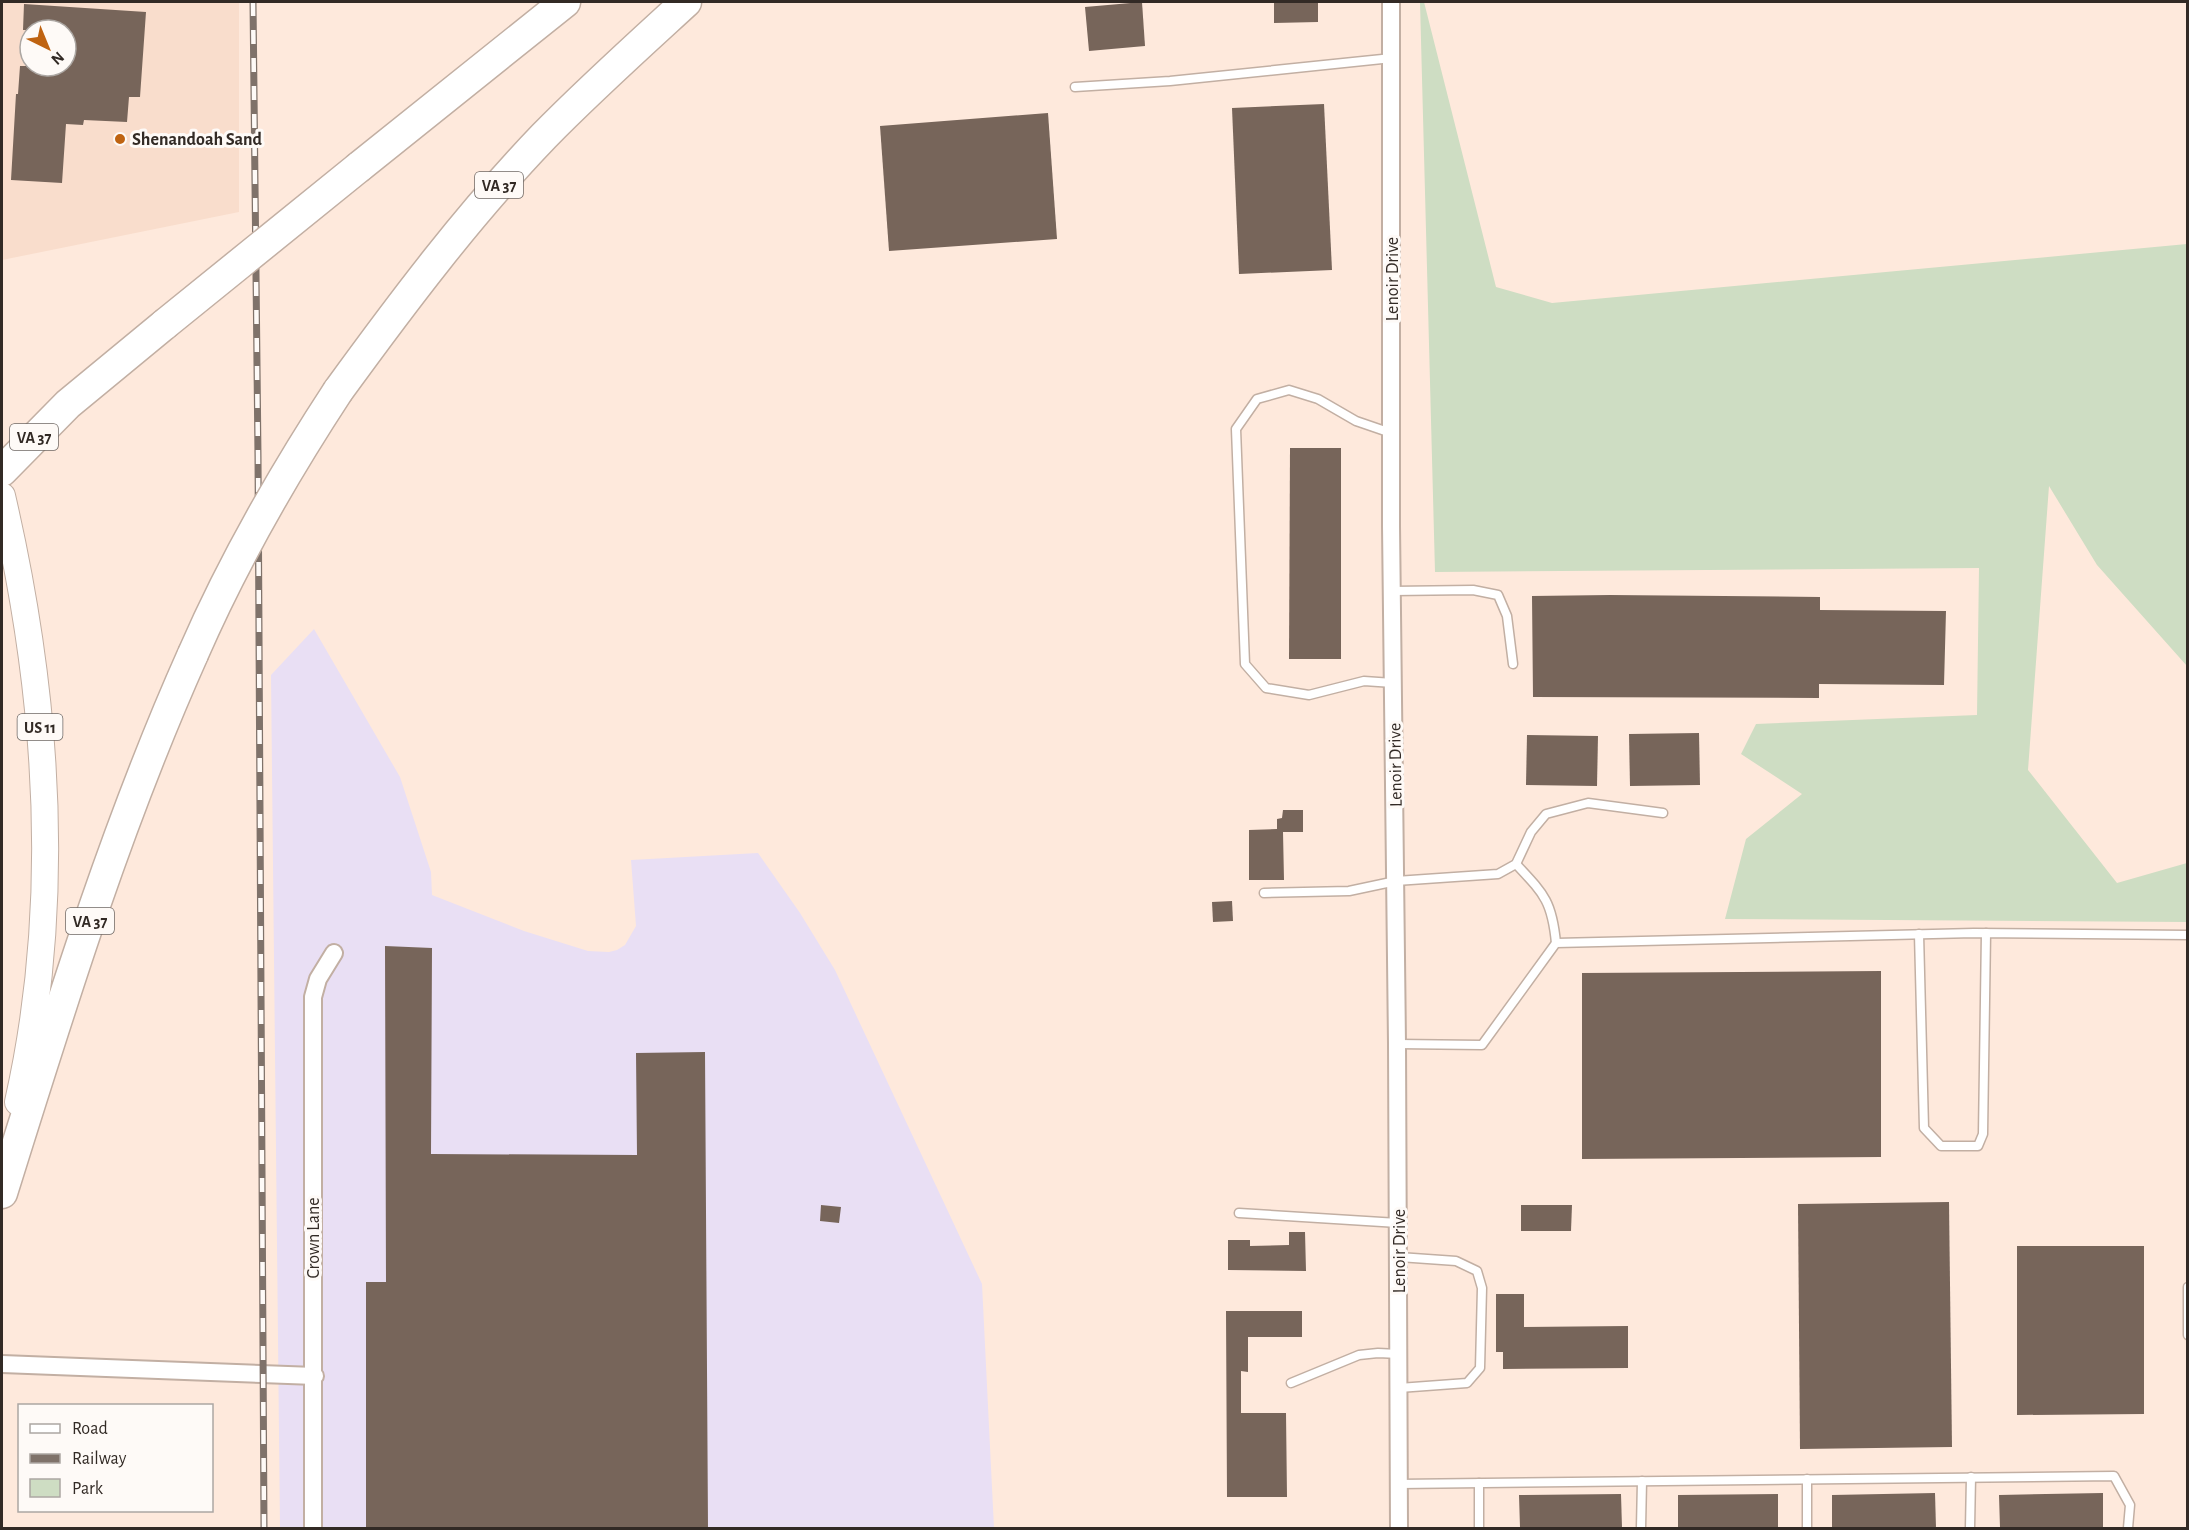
<svg xmlns="http://www.w3.org/2000/svg" width="2189" height="1530" font-family="'Alegreya Sans',sans-serif">
	<style>
		.built { fill: #f9ddcc; fill-rule: evenodd }
		.industrial { fill: #e9dff4 }
		.green { fill: #ceddc3 }
		.building { fill: #77655a }
		.lines { fill: none; stroke-linecap: round; stroke-linejoin: round }
		.service-casing { stroke: #c2afa3; stroke-width: 11 }
		.minor-casing { stroke: #c2afa3; stroke-width: 20 }
		.primary-casing { stroke: #c2afa3; stroke-width: 28 }
		.motorway-casing { stroke: #c2afa3; stroke-width: 33 }
		.service { stroke: #fff; stroke-width: 8 }
		.minor { stroke: #fff; stroke-width: 16 }
		.primary { stroke: #fff; stroke-width: 26 }
		.motorway { stroke: #fff; stroke-width: 30 }
		.rail-casing { stroke: #7f726a; stroke-width: 7 }
		.rail { stroke: #fefaf7; stroke-width: 4.5; stroke-dasharray: 14; stroke-linecap: butt }
		.motorway-bridge-casing { stroke: #c2afa3; stroke-width: 33; stroke-linecap: butt }
		.motorway-bridge { stroke: #fff; stroke-width: 30 }
		.poi-dot { fill: #bf6311; stroke: #fefaf7; stroke-width: 2 }
		.labels { text-anchor: middle; stroke-width: 6; stroke-linejoin: round; paint-order: stroke }
		.shield { fill: #fefaf7; stroke: #6f6864; stroke-width: 1.5 }
		.shield-label { font-size: 16px; font-weight: bold; fill: #322a25 }
		.poi-label { font-size: 18px; font-weight: bold; fill: #322a25; stroke: #fefaf7; text-anchor: start }
		.street-label { font-size: 18px; fill: #322a25; stroke: #fefaf7 }
	</style>
	<rect width="100%" height="100%" fill="#fee9dc"/>
	<path class="built" d="M2,2H239V212L2,260ZM30,30H66V66H30Z"/>
	<path class="industrial" d="M314,629L400,777L431,872L432,895L524,931L588,951L609,952L617,950L625,945L636,926L631,860L758,853L800,913L835,970L982,1284L994,1528H280L271,675Z"/>
	<path class="green" d="M1420,2H1424L1496,287L1552,303L2187,244V666L2097,565L2049,486L2028,770L2117,883L2187,863V922L1725,919L1746,839L1802,794L1741,754L1756,724L1977,715L1979,568L1435,572Z"/>
	<g class="building">
		<path d="M1142,2L1145,46L1089,51L1085,7Z"/>
		<path d="M1274,2H1318V22L1274,23Z"/>
		<path d="M24,4L146,12L140,97H129L127,122L84,120L83,125L66,124L62,183L11,180L16,94H18L20,66H66V30H23Z"/>
		<path d="M1324,104L1332,270L1239,274L1232,108Z"/>
		<path d="M1048,113L1057,239L889,251L880,126Z"/>
		<path d="M1290,448H1341V659H1289Z"/>
		<path d="M1610,595L1820,597V610L1946,611L1944,685L1819,684V698L1533,697L1532,596Z"/>
		<path d="M1699,733L1700,785L1630,786L1629,734Z"/>
		<path d="M1527,735L1598,736L1597,786L1526,785Z"/>
		<path d="M1283,810H1303V832H1283L1284,880H1249V830L1277,829V819L1282,818Z"/>
		<path d="M1232,901L1233,921L1213,922L1212,902Z"/>
		<path d="M385,946L432,948L431,1154L637,1155L636,1053L705,1052L708,1528H366V1282H386Z"/>
		<path d="M1881,971V1157L1582,1159V973Z"/>
		<path d="M1949,1202L1952,1447L1800,1449L1798,1204Z"/>
		<path d="M821,1205L841,1207L839,1223L820,1221Z"/>
		<path d="M1521,1205H1572L1571,1231H1521Z"/>
		<path d="M1289,1232H1305L1306,1271L1228,1270V1240H1250V1246L1289,1245Z"/>
		<path d="M2017,1246H2144V1414L2017,1415Z"/>
		<path d="M1496,1294H1524V1327L1628,1326V1368L1503,1369V1352H1496Z"/>
		<path d="M1226,1311H1302V1337H1248V1372L1241,1371V1413H1286L1287,1497H1227Z"/>
		<path d="M1935,1493L1936,1528H1832V1495Z"/>
		<path d="M2103,1493V1528H2000L1999,1495Z"/>
		<path d="M1621,1494L1622,1528H1520L1519,1495Z"/>
		<path d="M1778,1494V1528H1678V1495Z"/>
	</g>
	<g class="lines">
		<g class="service-casing">
			<g id="service">
				<path d="M1075,87L1170,81L1392,58"/>
				<path d="M1391,433L1356,421L1318,399L1289,390L1257,399L1236,429L1245,664L1266,688L1309,695L1364,681L1393,683"/>
				<path d="M1392,591L1473,590L1498,595L1507,616L1513,664"/>
				<path d="M1516,864C1544,894 1552,901 1556,943"/>
				<path d="M1264,893L1349,891L1396,881L1498,874L1516,864L1531,832L1546,814L1588,803L1663,813"/>
				<path d="M1919,934L1924,1128L1941,1146H1978L1983,1134L1986,933"/>
				<path d="M1397,1044L1482,1045L1556,943L1974,933L2188,935"/>
				<path d="M1239,1213L1398,1223"/>
				<path d="M1399,1257L1456,1261L1477,1271L1482,1288L1480,1368L1467,1383L1399,1388"/>
				<path d="M2188,1287V1335"/>
				<path d="M1291,1383L1359,1355L1378,1353L1399,1354"/>
				<path d="M1807,1479V1528"/>
				<path d="M1399,1484L2114,1476L2130,1505L2128,1528"/>
				<path d="M1479,1528V1483"/>
				<path d="M1641,1528L1642,1481"/>
				<path d="M1970,1528L1971,1477"/>
			</g>
		</g>
		<g class="minor-casing">
			<g id="minor">
				<path d="M1391,2V526L1397,1044L1399,1528"/>
				<path d="M2,1364L315,1376"/>
				<path d="M313,1528V997L318,979L334,953"/>
			</g>
		</g>
		<g class="primary-casing">
			<path id="primary" d="M2,496C48,694 63,902 18,1102"/>
		</g>
		<g class="motorway-casing">
			<g id="motorway">
				<path d="M359,167L565,2"/>
				<path d="M338,391C402,303 468,215 544,136C589,90 638,46 686,2"/>
				<path d="M2,471L68,404L165,324"/>
				<path d="M2,1193C59,1011 115,828 193,654"/>
			</g>
		</g>
		<use href="#service" class="service"/>
		<use href="#minor" class="minor"/>
		<use href="#primary" class="primary"/>
		<use href="#motorway" class="motorway"/>
		<g class="rail-casing">
			<path id="rail" d="M253,2L258,456L264,1528"/>
		</g>
		<use href="#rail" class="rail"/>
		<g class="motorway-bridge-casing">
			<g id="motorway-bridge">
				<path d="M165,324L359,167"/>
				<path d="M193,654C233,562 283,475 338,391"/>
			</g>
		</g>
		<use href="#motorway-bridge" class="motorway-bridge"/>
	</g>
	<circle class="poi-dot" cx="120" cy="139" r="6"/>
	<g class="labels">
		<g class="shield">
			<rect x="475" y="172" width="48" height="26" rx="4.5"/>
			<rect x="10" y="424" width="48" height="26" rx="4.5"/>
			<rect x="17.5" y="714" width="45" height="26" rx="4.5"/>
			<rect x="66" y="908" width="48" height="26" rx="4.5"/>
		</g>
		<g class="shield-label">
			<text x="499" y="191">VA 37</text>
			<text x="34" y="443">VA 37</text>
			<text x="40" y="733">US 11</text>
			<text x="90" y="927">VA 37</text>
		</g>
		<g class="poi-label">
			<text x="132" y="145">Shenandoah Sand</text>
		</g>
		<g class="street-label">
			<text transform="translate(1392 279) rotate(-90)" y="6">Lenoir Drive</text>
			<text transform="translate(1395 765) rotate(-91)" y="6">Lenoir Drive</text>
			<text transform="translate(313 1238) rotate(-90)" y="6">Crown Lane</text>
			<text transform="translate(1399 1251) rotate(-90)" y="6">Lenoir Drive</text>
		</g>
	</g>
	<rect width="2189" height="1530" fill="none" stroke="#322a25" stroke-width="6"/>
	<rect x="18" y="1404" width="195" height="108" fill="#fefaf7" stroke="#aca7a3" stroke-width="1.5"/>
	<rect x="30" y="1424" width="30" height="9" fill="#ffffff" stroke="#aca7a3" stroke-width="1.5"/>
	<text x="72" y="1434" font-size="18" fill="#322a25">Road</text>
	<rect x="30" y="1454" width="30" height="9" fill="#7f726a" stroke="#aca7a3" stroke-width="1.5"/>
	<text x="72" y="1464" font-size="18" fill="#322a25">Railway</text>
	<rect x="30" y="1479" width="30" height="18" fill="#ceddc3" stroke="#aca7a3" stroke-width="1.5"/>
	<text x="72" y="1494" font-size="18" fill="#322a25">Park</text>
	<g transform="translate(48 48) rotate(137)"><circle r="28" fill="#fefaf7" stroke="#aca7a3" stroke-width="1.5"/>
	<path d="M0-4.5L10 22L0 15L-10 22Z" fill="#bf6311"/>
	<text y="-9" font-size="16" font-weight="bold" text-anchor="middle" fill="#322a25">N</text>
	</g>
</svg>
